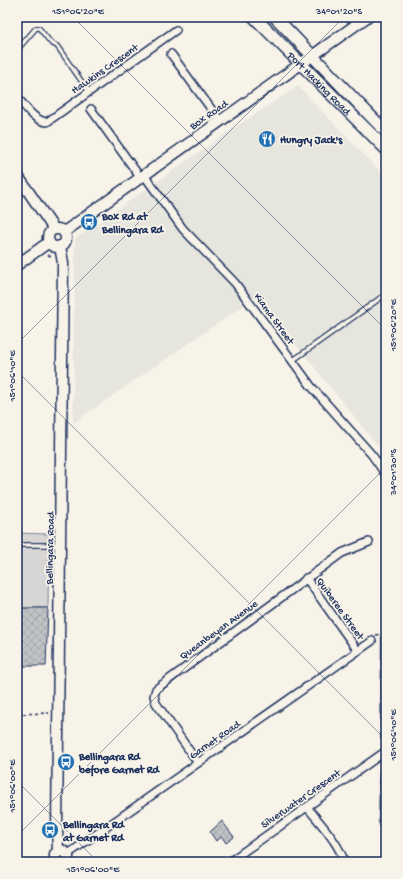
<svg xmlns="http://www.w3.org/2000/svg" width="403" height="879" font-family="'Gochi Hand',sans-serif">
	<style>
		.built { fill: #e6e5de }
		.grass { fill: #d7d6d4; stroke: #798299 }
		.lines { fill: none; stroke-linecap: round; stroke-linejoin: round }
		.stream { stroke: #727c95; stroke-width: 2.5 }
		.building { fill: url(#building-cross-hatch); stroke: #1b2f5e }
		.lane-casing { stroke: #1b2f5e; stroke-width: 6 }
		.street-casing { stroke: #1b2f5e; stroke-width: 10 }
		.secondary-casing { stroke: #1b2f5e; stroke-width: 13 }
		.primary-casing { stroke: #1b2f5e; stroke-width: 14 }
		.path { stroke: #1b2f5e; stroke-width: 1.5; stroke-dasharray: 3 3; stroke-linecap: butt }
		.lane { stroke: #f7f3e8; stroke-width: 3.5 }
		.street { stroke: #f7f3e8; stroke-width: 7 }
		.secondary { stroke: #f7f3e8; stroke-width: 10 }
		.primary { stroke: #f7f3e8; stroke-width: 11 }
		.ticks { fill: none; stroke: #1b2f5e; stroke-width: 1; stroke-opacity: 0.45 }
		.labels { text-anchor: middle; stroke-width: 3.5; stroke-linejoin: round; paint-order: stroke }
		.street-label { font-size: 11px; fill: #1b2f5e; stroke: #f7f3e8 }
		.poi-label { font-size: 11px; font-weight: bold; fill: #1b2f5e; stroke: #f7f3e8; text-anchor: start }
		.neatline { fill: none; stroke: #1b2f5e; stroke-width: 1.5 }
		.ticks-label { font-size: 10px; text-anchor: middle; fill: #1b2f5e }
	</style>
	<defs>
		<pattern id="building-cross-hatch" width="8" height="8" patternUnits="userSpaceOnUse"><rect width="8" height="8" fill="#c0c3c5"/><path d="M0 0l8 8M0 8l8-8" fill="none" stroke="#a4a8ac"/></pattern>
	</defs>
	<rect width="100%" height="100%" fill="#f7f3e8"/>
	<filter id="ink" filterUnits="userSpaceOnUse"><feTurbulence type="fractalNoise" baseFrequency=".025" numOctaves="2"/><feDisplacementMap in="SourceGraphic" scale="8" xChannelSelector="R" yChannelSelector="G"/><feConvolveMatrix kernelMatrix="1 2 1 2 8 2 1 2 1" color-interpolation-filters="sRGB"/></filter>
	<g filter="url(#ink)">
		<path class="built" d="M298,86L386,178V456L257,296L73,423L75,239L234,128Z"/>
		<path class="grass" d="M17,533L49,534L48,608H17Z"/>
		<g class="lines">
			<g class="stream">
				<path d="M381,738L382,636L386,623"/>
				<path d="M380,771L379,822L386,838"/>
			</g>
		</g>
		<g class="building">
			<path d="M17,608H48L46,666H17Z"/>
			<path d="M222,821L234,837L226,843L222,837L216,841L210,832Z"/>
		</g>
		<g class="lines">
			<g class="lane-casing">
				<g id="lane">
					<path d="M17,50L36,28H39L51,43L57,46L89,92"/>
					<path d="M292,361L386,294"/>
					<path d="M17,545H58"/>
				</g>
			</g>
			<g class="street-casing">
				<g id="street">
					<path d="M171,54L220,121"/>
					<path d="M17,97C25,106 34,121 47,122L176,30"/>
					<path d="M91,109L140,177"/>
					<path d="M144,175L183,229L235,283L311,386L372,455L386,475"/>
					<path d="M306,578L358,651"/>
					<path d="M198,763L156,703L154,696L156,689L342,553L369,542"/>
					<path d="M307,807C319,822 340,844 344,862"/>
					<path d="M68,854L372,641"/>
					<path d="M229,862L386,751"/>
				</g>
			</g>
			<g class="secondary-casing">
				<g id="secondary">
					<path d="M17,175L54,229"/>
					<circle cx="57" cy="238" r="9"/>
					<path d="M64,232L367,17"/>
					<path d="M17,265L49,242"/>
					<path d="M58,851L57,829L63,263L60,246"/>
					<path d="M55,862V854L61,850L68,854V862"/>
				</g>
			</g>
			<g class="primary-casing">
				<g id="primary">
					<path id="s1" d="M254,17L386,149"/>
					<path d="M275,17L386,132"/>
				</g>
			</g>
			<g class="path">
				<path d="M48,255L53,257"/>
				<path d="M17,323L20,321"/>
				<path d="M376,635L386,633"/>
				<path d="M17,714L49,713"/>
			</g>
			<use href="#lane" class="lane"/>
			<use href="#street" class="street"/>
			<use href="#secondary" class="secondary"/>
			<use href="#primary" class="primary"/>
		</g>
	</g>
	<path class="ticks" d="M73,17L386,330M17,344L344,17M17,371L386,740M17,781L98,862M17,836L386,467"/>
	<defs>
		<g id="restaurant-disc" transform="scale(0.9)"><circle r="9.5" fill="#1f6fb2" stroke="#f7f3e8"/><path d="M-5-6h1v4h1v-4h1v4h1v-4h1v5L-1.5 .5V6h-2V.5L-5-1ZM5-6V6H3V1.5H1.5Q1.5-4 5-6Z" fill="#fff"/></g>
		<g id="bus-disc" transform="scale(0.9)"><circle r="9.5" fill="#1f6fb2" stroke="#f7f3e8"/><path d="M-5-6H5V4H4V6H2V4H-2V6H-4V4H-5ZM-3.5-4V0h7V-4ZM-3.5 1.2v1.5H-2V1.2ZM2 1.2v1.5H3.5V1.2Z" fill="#fff"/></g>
	</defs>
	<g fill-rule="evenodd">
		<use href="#restaurant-disc" x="267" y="139"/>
		<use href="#bus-disc" x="89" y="222"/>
		<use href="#bus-disc" x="66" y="762"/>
		<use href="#bus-disc" x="50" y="830"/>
	</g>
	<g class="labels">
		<g class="street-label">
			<text transform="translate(104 68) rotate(-35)" y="4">Hawkins Crescent</text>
			<text dy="4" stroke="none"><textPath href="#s1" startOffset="93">Port Hacking Road</textPath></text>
			<text transform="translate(208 114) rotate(-35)" y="4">Box Road</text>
			<text transform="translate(275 318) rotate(54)" y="4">Kiama Street</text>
			<text transform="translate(49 548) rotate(-89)" y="4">Bellingara Road</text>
			<text transform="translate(341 608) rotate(54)" y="4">Quiberee Street</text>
			<text transform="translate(218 629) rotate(-36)" y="4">Queanbeyan Avenue</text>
			<text transform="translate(214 739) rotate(-35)" y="4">Garnet Road</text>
			<text transform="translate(300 798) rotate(-35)" y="4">Silverwater Crescent</text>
		</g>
		<g class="poi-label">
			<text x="280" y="143">Hungry Jack's</text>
			<text x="102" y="220">Box Rd at<tspan x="102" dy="13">Bellingara Rd</tspan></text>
			<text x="79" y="760">Bellingara Rd<tspan x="79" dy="13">before Garnet Rd</tspan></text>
			<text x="63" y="828">Bellingara Rd<tspan x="63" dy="13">at Garnet Rd</tspan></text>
		</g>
	</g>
	<rect width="403" height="879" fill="none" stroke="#f7f3e8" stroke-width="44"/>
	<rect x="22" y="22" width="359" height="835" class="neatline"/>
	<g class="ticks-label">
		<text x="78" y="14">151°06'20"E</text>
		<text x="339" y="14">34°01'20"S</text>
		<text transform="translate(392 325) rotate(-90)" y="4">151°06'20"E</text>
		<text transform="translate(11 376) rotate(-90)" y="4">151°06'10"E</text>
		<text transform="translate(392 472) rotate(-90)" y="4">34°01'30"S</text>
		<text transform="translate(392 735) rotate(-90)" y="4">151°06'10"E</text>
		<text transform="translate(11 786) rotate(-90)" y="4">151°06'00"E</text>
		<text x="93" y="872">151°06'00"E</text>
	</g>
</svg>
